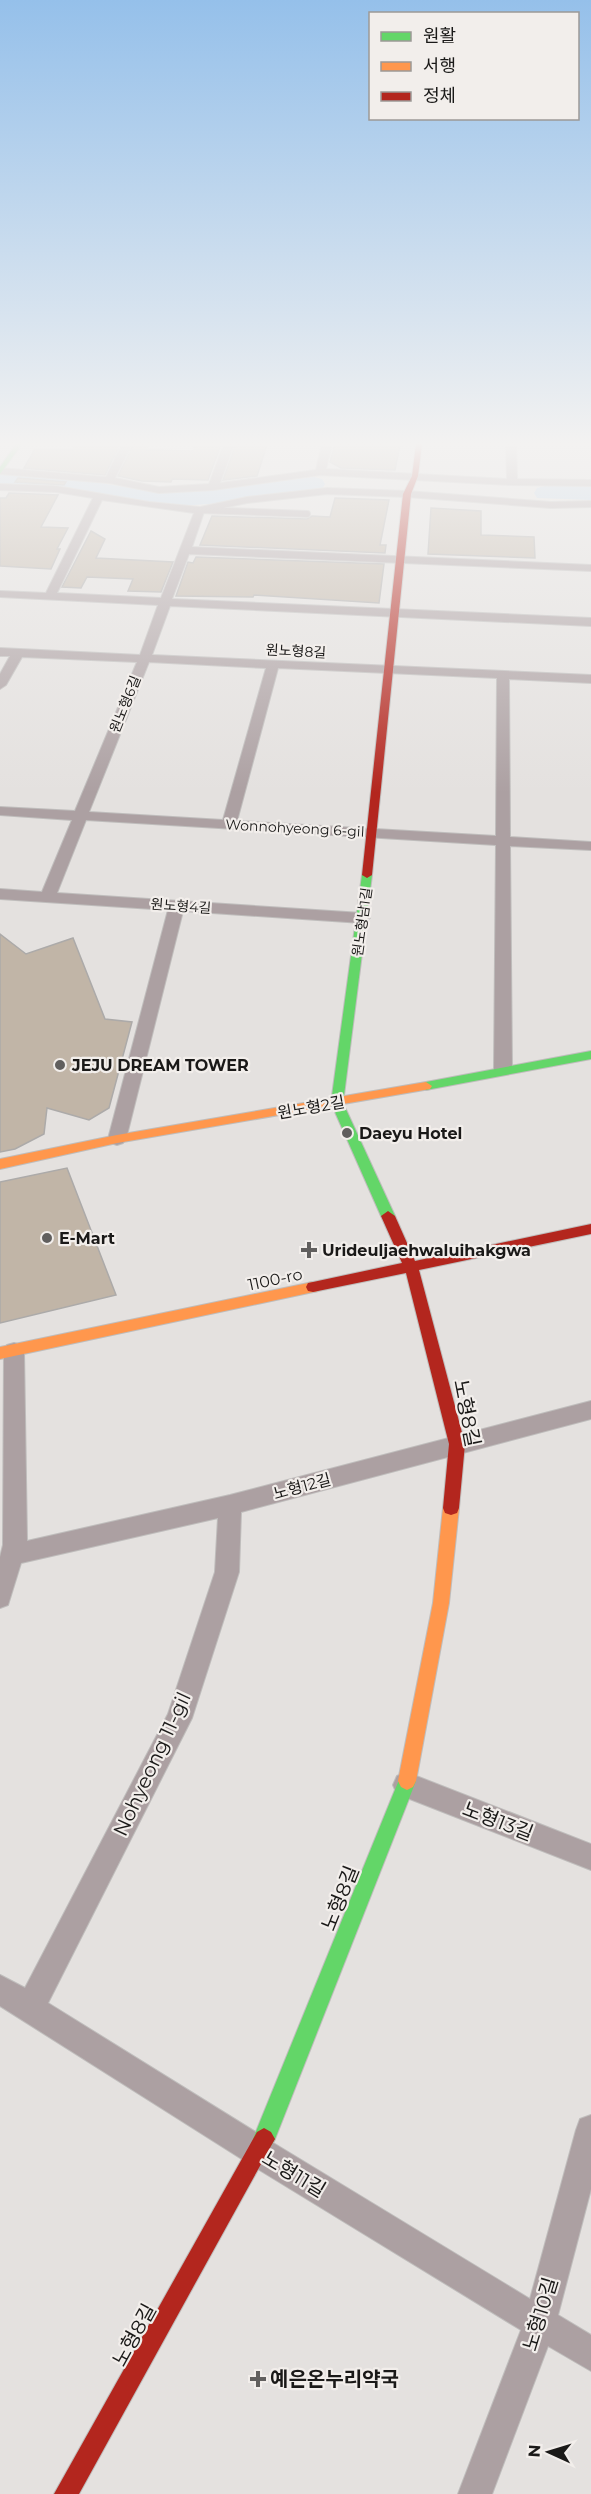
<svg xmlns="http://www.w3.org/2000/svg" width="591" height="2494" font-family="Montserrat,'Noto Sans KR',sans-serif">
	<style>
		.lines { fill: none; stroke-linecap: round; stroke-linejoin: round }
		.river { fill: #b9d3ec; fill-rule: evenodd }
		.building { fill: #c1b5a7; stroke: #acaaa9; stroke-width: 1.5 }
		.lane-casing { stroke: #bfbdbc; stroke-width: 8 }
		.street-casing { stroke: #bfbdbc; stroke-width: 2 }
		.fast-casing { stroke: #bfbdbc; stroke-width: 2 }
		.slow-casing { stroke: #bfbdbc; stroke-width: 2 }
		.jam-casing { stroke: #bfbdbc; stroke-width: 2 }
		.lane { stroke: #aca0a2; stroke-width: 6 }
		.street { fill: #aca0a2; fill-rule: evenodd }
		.fast { fill: #63d668; fill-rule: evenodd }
		.slow { fill: #ff974d; fill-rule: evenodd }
		.jam { fill: #b3261e; fill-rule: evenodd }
		.poi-dot { fill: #615f5e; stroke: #f2eeeb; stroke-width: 2 }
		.labels { text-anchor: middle; stroke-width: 4.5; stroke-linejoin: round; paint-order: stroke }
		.far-street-label { font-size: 14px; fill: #1a1918; stroke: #f2eeeb }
		.poi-label { font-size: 16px; font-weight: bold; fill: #1a1918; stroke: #f2eeeb; text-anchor: start }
		.street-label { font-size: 16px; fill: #1a1918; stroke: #f2eeeb }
		.near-street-label { font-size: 20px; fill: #1a1918; stroke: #f2eeeb }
		.near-poi-label { font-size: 20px; font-weight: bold; fill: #1a1918; stroke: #f2eeeb; text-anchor: start }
	</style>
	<rect width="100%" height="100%" fill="#e4e1df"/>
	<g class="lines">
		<g class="river">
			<path d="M0,472L82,480L160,493L209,490L314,477L322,479L325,484L322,489L314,491L209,504L160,507L82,494L0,486Z"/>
			<path d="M545,486H591V500L537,498L534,493L537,488Z"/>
		</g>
	</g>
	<g class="building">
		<path d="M75,444H120L105,475L24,468L35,449L72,450Z"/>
		<path d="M134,444L148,445L146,450L193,451L195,446L220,447L208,480L172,479L171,482L142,481L118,476Z"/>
		<path d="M236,444L267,445L257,476L223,480Z"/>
		<path d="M335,444L400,445L395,470L341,468L330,462Z"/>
		<path d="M18,478L66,482L64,485L15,482Z"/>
		<path d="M9,493L58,495L41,527L68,528L57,549H60L51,569L0,566V498H6Z"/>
		<path d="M335,498L389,500L380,545H386L385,553L200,545L212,516L307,519L312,516L330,517Z"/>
		<path d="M431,508L481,511V535L534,537L535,558L428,554Z"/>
		<path d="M91,531L105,539L96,558L173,562L161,592L128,591L133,579L87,577L81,588L62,587Z"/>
		<path d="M196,557L384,564L379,603L254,595L253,597L176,596L188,562L193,563Z"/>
		<path d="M0,934L26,954L73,938L105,1019L132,1022L109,1108L89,1120L47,1108L44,1134L15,1149L0,1152Z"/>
		<path d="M67,1168L116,1295L0,1323V1182Z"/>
	</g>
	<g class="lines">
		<g class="lane-casing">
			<path id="lane" d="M200,510L307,514"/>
		</g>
		<g class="street-casing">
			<g id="street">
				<path d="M122,444H132L115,478L159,487L209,484L224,444H234L220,483L316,470L322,444H332L326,469L507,479L506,444H516L517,479L591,480V486L512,485L320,475L213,490L159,493L109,483L0,474V468L106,477Z"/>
				<path d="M0,484L56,486L149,502L200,507L247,497L327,488L407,491L551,502L591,501V507L551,508L407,497L327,494L247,503L204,512L192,547L591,565V571L189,554L172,599L591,618V626L170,606L152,655L591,675V683L509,679L510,837L591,842V850L510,846L512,1070L509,1074H497L494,1070L496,845L86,820L57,893L362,913L370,918L362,923L183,911L126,1139L123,1143L117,1145L111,1143L108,1139L168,910L0,899V889L42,892L72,820L0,815V807L75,811L137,662L22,657L6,685L0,689V674L10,656H0V648L140,655L158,605L0,597V591L46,593L93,498L56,492L0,490ZM102,500L194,513L161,598L57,593ZM149,662L266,668L223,820L89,812ZM278,668L497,678L496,836L237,821Z"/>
				<path d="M14,1343L21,1345L24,1351L27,1541L230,1495L591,1401V1419L241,1512L239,1572L192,1718L48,2003L270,2141L530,2299L576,2130L580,2119L591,2115V2189L558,2315L591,2335V2371L548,2346L492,2494H458L521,2330L248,2163L0,2006V1975L25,1988L168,1714L215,1572L218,1518L21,1563L8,1605L0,1608V1557L3,1545L4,1351L7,1345Z"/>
				<path d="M406,1772L591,1844V1870L397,1794L393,1785L397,1776Z"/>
			</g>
		</g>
		<g class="fast-casing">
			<g id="fast">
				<path d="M16,444H22L0,474V467Z"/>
				<path d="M367,872L372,875L343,1103L395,1216L388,1221L381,1216L331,1103L362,875Z"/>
				<path d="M591,1051V1059L426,1090L420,1086L426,1082Z"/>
				<path d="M407,1772L413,1775L416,1781L275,2139L271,2146L264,2150L257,2146L253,2139L401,1775Z"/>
			</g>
		</g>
		<g class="slow-casing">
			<g id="slow">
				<path d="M426,1082L432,1086L430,1089L117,1143L0,1169V1159L117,1135Z"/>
				<path d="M313,1282L318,1283L320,1287L318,1291L0,1359V1347Z"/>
				<path d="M451,1501L457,1503L459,1508L449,1603L416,1781L413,1787L407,1790L401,1787L398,1781L433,1603L443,1508L445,1503Z"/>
			</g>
		</g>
		<g class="jam-casing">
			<g id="jam">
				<path d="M416,444H422L418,476L411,494L372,875L367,878L362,875L403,494L412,476Z"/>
				<path d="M388,1211L395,1216L415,1261L591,1224V1234L419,1270L465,1444L459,1508L457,1513L451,1515L445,1513L443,1508L449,1444L406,1273L313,1292L308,1291L306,1287L308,1283L313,1282L402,1263L381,1216Z"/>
				<path d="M264,2128L271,2132L275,2139L271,2146L79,2494H54L257,2132Z"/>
			</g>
		</g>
		<use href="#lane" class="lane"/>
		<use href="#street" class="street"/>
		<use href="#fast" class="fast"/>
		<use href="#slow" class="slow"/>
		<use href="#jam" class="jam"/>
	</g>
	<linearGradient id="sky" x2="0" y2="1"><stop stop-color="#95c0ea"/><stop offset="0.56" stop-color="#f3f2f1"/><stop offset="1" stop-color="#f3f2f1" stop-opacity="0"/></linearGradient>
	<rect width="591" height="793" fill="url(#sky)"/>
	<g class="poi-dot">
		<circle cx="60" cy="1065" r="6"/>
		<circle cx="347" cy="1133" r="6"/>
		<circle cx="47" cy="1238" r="6"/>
		<path d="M306 1241h6v6h6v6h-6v6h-6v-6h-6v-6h6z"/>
		<path d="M255 2370h6v6h6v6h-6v6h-6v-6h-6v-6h6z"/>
	</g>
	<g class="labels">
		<g class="far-street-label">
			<text transform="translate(296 651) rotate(3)" y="5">원노형8길</text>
			<text transform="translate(125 704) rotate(-68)" y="5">원노형6길</text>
			<text transform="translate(295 828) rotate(3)" y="5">Wonnohyeong 6-gil</text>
			<text transform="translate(181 906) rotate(4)" y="5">원노형4길</text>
			<text transform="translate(362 922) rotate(-82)" y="5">원노형남1길</text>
		</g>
		<g class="poi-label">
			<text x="72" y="1071">JEJU DREAM TOWER</text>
			<text x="359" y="1139">Daeyu Hotel</text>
			<text x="59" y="1244">E-Mart</text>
			<text x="322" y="1256">Urideuljaehwaluihakgwa</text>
		</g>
		<g class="street-label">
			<text transform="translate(311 1107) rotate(-10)" y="6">원노형2길</text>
			<text transform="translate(275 1279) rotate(-12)" y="6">1100-ro</text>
			<text transform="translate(302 1486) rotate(-15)" y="6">노형12길</text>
		</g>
		<g class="near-street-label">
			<text transform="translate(467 1413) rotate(79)" y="7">노형8길</text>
			<text transform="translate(152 1764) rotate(-65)" y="7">Nohyeong 11-gil</text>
			<text transform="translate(498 1821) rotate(21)" y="7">노형13길</text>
			<text transform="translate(340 1898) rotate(-68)" y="7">노형8길</text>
			<text transform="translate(294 2174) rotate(31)" y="7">노형11길</text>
			<text transform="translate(540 2314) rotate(-73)" y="7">노형10길</text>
			<text transform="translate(134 2335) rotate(-61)" y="7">노형8길</text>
		</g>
		<g class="near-poi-label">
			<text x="270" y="2386">예은온누리약국</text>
		</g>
	</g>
	<rect x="369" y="12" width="210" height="108" fill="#f2eeeb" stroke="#9c9997" stroke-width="1.5"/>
	<rect x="381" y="32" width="30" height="9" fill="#63d668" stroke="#9c9997" stroke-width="1.5"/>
	<text x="423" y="42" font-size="18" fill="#1a1918">원활</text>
	<rect x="381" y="62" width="30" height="9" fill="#ff974d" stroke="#9c9997" stroke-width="1.5"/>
	<text x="423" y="72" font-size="18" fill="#1a1918">서행</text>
	<rect x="381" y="92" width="30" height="9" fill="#b3261e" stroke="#9c9997" stroke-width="1.5"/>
	<text x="423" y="102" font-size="18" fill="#1a1918">정체</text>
	<g transform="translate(549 2452) rotate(274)" stroke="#f2eeeb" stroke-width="4.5" paint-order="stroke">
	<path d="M0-4.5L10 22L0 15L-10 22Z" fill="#1a1918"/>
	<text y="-9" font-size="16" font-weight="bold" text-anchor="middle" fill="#1a1918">N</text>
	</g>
</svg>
